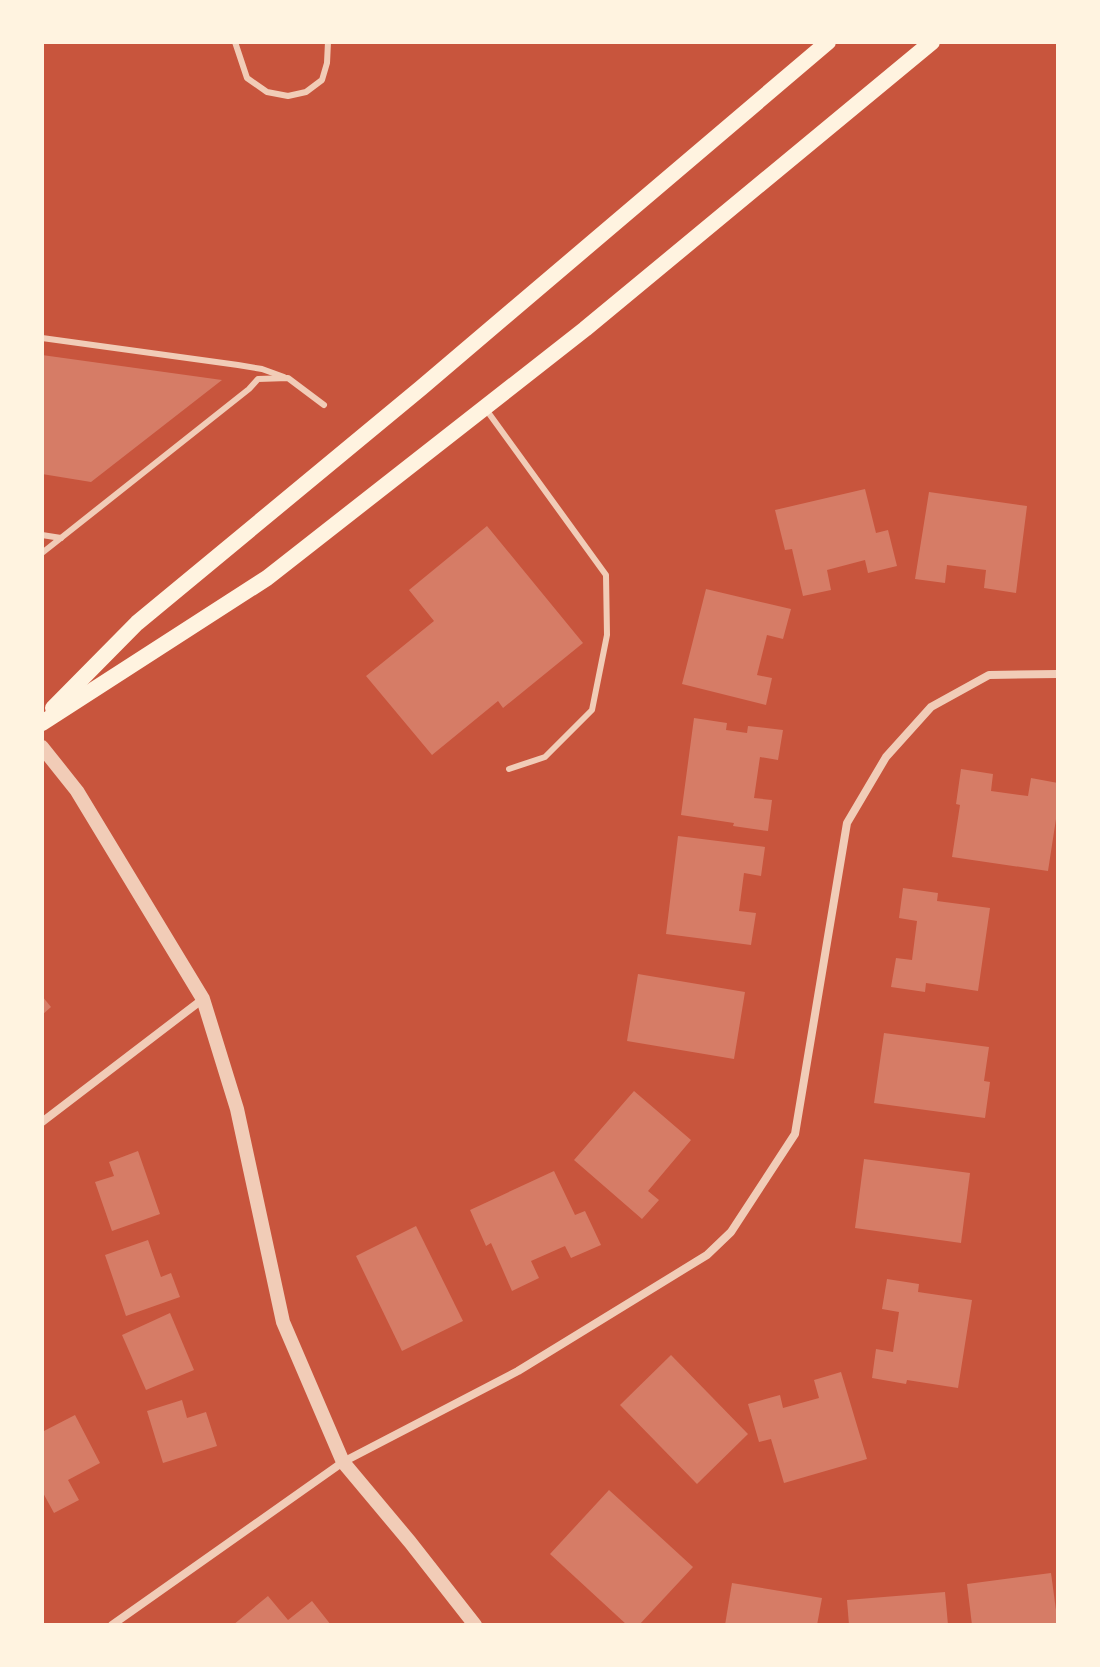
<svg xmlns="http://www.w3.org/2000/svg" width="1100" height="1667" font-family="'Noto Sans',sans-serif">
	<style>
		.building { fill: #d67c66 }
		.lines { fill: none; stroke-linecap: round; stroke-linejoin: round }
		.service { stroke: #f1ccb7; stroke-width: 6 }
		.minor { stroke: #f1ccb7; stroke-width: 8 }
		.tertiary { stroke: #f1ccb7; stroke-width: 14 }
		.secondary { stroke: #fff3e0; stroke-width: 16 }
	</style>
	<rect width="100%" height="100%" fill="#c8553d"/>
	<g class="building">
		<path d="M42,355L222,380L91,482L42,474Z"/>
		<path d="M865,489L876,533L888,530L897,566L868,573L865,560L827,570L831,590L803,596L792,549L785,550L775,510Z"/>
		<path d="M929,492L1027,506L1016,593L984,588L986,570L947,565L945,583L915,579Z"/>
		<path d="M487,526L583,643L503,708L498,701L432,755L366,676L434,621L409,590Z"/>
		<path d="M706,589L791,609L783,639L767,635L757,675L772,678L766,705L682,684Z"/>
		<path d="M694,718L727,723L726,730L747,733L748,726L783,730L778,760L760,757L754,798L772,800L768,831L733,826L734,823L681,815Z"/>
		<path d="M961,769L993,774L991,791L1028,796L1031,778L1058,783V806L1048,871L952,857L960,805L956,804Z"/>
		<path d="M678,836L765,847L761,876L744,873L739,911L756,913L751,945L666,934Z"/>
		<path d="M903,888L938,893L937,901L990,908L978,991L926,983L925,992L891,987L896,958L912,960L917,921L899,918Z"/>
		<path d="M638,974L745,992L734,1059L627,1041Z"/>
		<path d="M42,996L51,1007L42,1015Z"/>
		<path d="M884,1033L989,1047L984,1081L990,1082L985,1118L874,1103Z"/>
		<path d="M634,1091L691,1140L648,1191L659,1200L642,1219L574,1160Z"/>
		<path d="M138,1151L160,1214L112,1231L95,1182L114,1176L109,1162Z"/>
		<path d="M864,1159L970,1173L961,1243L855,1228Z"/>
		<path d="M554,1171L575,1215L585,1211L601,1245L571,1258L565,1246L531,1261L539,1278L512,1291L491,1243L486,1246L470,1210Z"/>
		<path d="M416,1226L463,1321L402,1351L356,1256Z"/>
		<path d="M148,1240L161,1277L171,1273L180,1297L126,1316L105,1255Z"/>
		<path d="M887,1279L919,1284L918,1292L972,1300L958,1388L907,1380L906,1384L872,1378L876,1349L893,1352L899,1312L882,1309Z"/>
		<path d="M170,1313L194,1370L146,1390L122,1335Z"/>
		<path d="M671,1355L748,1434L697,1484L620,1405Z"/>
		<path d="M841,1372L867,1459L784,1483L771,1439L759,1442L748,1404L780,1395L783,1408L819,1398L814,1380Z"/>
		<path d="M182,1400L187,1418L206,1412L217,1446L163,1463L147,1411Z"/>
		<path d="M75,1415L100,1463L68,1480L79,1500L54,1513L42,1491V1432Z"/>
		<path d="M609,1490L693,1567L639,1625H627L550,1554Z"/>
		<path d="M1051,1573L1058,1625H972L967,1584Z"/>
		<path d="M732,1583L822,1598L817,1625H725Z"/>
		<path d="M945,1592L948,1625H849L847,1600Z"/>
		<path d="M268,1596L288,1620L312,1601L331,1625H233Z"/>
	</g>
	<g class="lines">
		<g class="service">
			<path d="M235,42L247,78L267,92L288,96L306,92L322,80L327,63L328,42"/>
			<path d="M42,338L238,365L262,369L284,377"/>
			<path d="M485,408L606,575L607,635L592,710L545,757L509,769"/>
			<path d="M42,535L61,538"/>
			<path d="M42,553L249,389L258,379L288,378L324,405"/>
		</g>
		<g class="minor">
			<path d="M42,1122L203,999"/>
			<path d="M112,1625L343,1462L518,1371L707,1255L731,1232L795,1134L847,823L886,757L931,707L989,675L1058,674"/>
		</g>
		<path class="tertiary" d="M42,747L77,791L203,999L237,1109L283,1322L343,1462L410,1542L475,1625"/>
		<g class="secondary">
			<path d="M53,708L137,623L421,388L828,42"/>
			<path d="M42,723L267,578L585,329L932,42"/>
		</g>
	</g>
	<rect width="1100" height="1667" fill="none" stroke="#fff3e0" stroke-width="88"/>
</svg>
